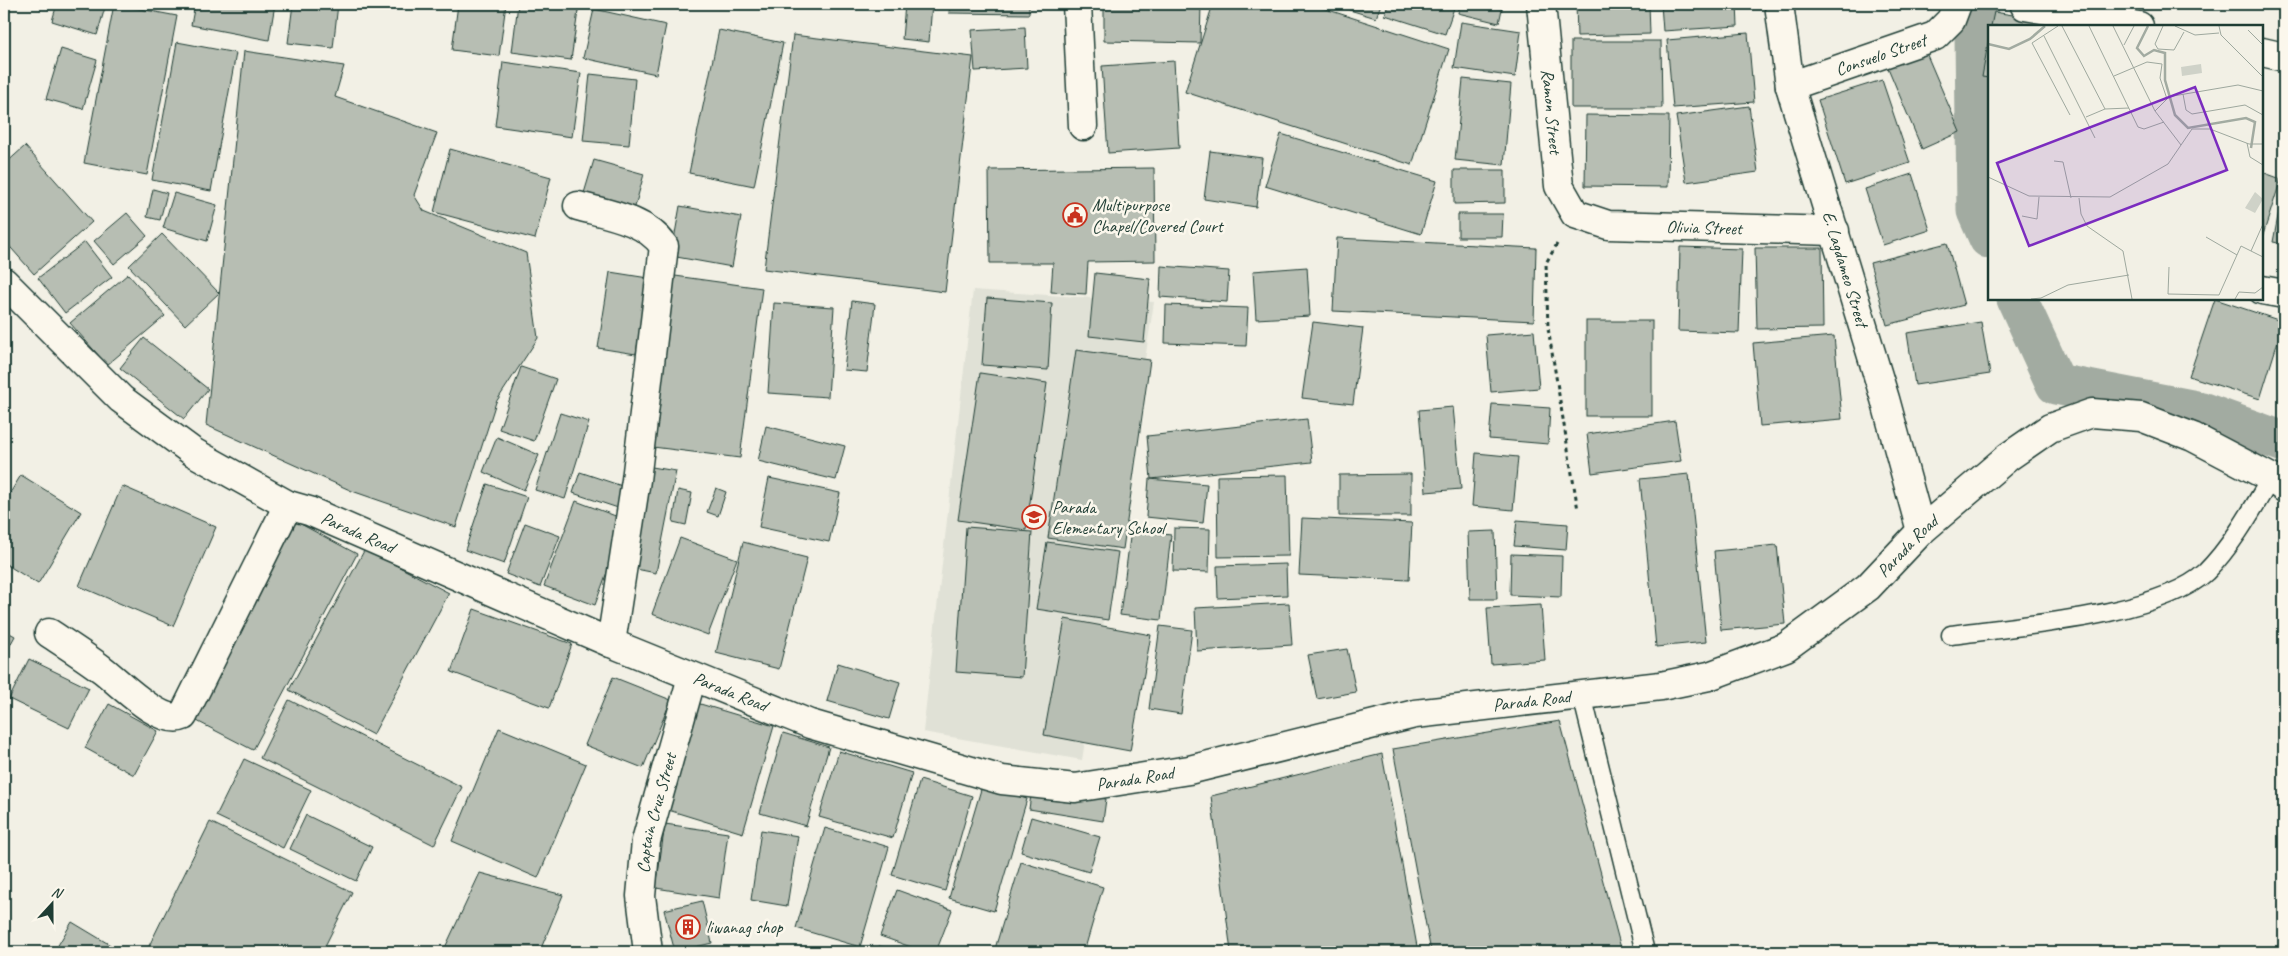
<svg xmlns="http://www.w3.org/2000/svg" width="2288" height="956" font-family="Caveat,sans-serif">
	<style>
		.built { fill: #e0e1d6 }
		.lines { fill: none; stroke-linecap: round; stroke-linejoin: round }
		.canal { stroke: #a2aba1; stroke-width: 41 }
		.building { fill: #b7beb3; stroke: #1f3d34 }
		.service-casing { stroke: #1f3d34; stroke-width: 21 }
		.minor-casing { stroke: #1f3d34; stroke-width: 31 }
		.tertiary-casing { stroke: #1f3d34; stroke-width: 31 }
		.path { stroke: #1f3d34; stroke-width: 3; stroke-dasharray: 4 4; stroke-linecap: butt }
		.service { stroke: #fbf7ec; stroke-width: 18 }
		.minor { stroke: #fbf7ec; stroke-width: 28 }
		.tertiary { stroke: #fbf7ec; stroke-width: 28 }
		.labels { text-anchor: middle; stroke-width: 5; stroke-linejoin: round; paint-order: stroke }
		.street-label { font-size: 18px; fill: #1f3d34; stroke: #fbf7ec }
		.poi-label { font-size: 18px; fill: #1f3d34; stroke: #fbf7ec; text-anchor: start }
		.inset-river { fill: none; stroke: #a2aba1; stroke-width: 2.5 }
		.inset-road { fill: none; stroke: #9ea89e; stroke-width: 1 }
		.view { fill: #7b2cbf; fill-opacity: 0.15; stroke: #7b2cbf; stroke-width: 2.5 }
		.inset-edge { fill: none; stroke: #1f3d34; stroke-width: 2.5 }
	</style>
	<rect width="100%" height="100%" fill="#f2f0e5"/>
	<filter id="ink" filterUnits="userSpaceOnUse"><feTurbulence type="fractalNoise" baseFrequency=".02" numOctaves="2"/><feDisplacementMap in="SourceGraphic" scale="10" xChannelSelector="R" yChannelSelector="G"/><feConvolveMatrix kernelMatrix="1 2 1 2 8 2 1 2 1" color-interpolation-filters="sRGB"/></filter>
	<g filter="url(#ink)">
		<path class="built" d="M973,290L1154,302L1082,760L923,732Z"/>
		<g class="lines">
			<g class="canal">
				<path d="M1979,4L1975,35L1977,211L1989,238"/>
				<path d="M2017,299L2056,384L2201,412L2284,442"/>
			</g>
		</g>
		<g class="building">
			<path d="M57,4H106L97,35L52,21Z"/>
			<path d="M114,4L177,16L147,175L84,163Z"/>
			<path d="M195,4H275L269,40L191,25Z"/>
			<path d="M293,4H338L333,48L288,43Z"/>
			<path d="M458,4H506L499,56L452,50Z"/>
			<path d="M518,4H579L571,60L512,52Z"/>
			<path d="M905,4H932L929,42L902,39Z"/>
			<path d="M950,4H1029V14L949,13Z"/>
			<path d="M1104,4H1201L1200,43L1104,41Z"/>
			<path d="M1213,4H1310L1449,49L1412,165L1185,92Z"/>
			<path d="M1330,4H1381L1376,18Z"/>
			<path d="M1388,4H1450L1455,5L1445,34L1385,15Z"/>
			<path d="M1460,4H1503L1499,23L1458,13Z"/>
			<path d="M1576,4H1649L1650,34L1577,36Z"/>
			<path d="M1661,4H1737L1738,26L1663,31Z"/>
			<path d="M594,9L666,25L656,74L583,58Z"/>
			<path d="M1994,12L2044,20L2043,26H1991Z"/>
			<path d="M1461,22L1521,31L1515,77L1454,68Z"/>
			<path d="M1025,27L1027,68L975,71L972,30Z"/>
			<path d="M719,30L783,43L754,186L689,173Z"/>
			<path d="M1748,33L1754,102L1673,108L1667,40Z"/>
			<path d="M793,35L973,57L945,292L764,269Z"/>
			<path d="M1989,38V78L1982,77Z"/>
			<path d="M1571,41H1661L1662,108H1571Z"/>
			<path d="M177,42L236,53L211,191L152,180Z"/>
			<path d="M1924,48L1960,132L1922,149L1886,63Z"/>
			<path d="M61,49L97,60L83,109L46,99Z"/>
			<path d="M244,51L344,66L335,97L437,133L414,195L424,211L526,253L538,338L496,402L456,527L352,491L206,425Z"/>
			<path d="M1174,61L1179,148L1108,153L1102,66Z"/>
			<path d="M503,62L581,73L572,137L495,126Z"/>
			<path d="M590,74L635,79L629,145L583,141Z"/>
			<path d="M1463,79L1511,84L1504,165L1455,160Z"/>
			<path d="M1882,80L1910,163L1845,184L1818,100Z"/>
			<path d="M1749,106L1758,172L1686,182L1676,116Z"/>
			<path d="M1586,115L1669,116L1668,187L1585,186Z"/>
			<path d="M1281,134L1437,181L1421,234L1265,186Z"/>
			<path d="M25,146L92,222L34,274L4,240V165Z"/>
			<path d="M450,149L551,177L535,239L434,212Z"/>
			<path d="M1210,151L1262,158L1256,207L1204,199Z"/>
			<path d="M594,160L644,174L633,214L582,200Z"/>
			<path d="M1154,168L1155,261L1088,262L1086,294L1051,292L1053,263H990L989,170Z"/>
			<path d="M1454,170H1505V203L1454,204Z"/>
			<path d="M2262,172L2281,179L2262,238Z"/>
			<path d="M1912,174L1930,230L1883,245L1865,189Z"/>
			<path d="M2284,185V244L2273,242Z"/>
			<path d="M153,189L167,193L160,220L147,217Z"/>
			<path d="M174,193L217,205L207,241L163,228Z"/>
			<path d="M680,206L741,217L732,267L671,256Z"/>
			<path d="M127,213L147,236L114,264L94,241Z"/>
			<path d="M1458,214H1503L1502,237H1458Z"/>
			<path d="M162,234L219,293L185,325L129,266Z"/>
			<path d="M1337,238L1536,248L1534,321L1333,311Z"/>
			<path d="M85,242L112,277L65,313L38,278Z"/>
			<path d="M1947,243L1964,305L1887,325L1870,263Z"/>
			<path d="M1680,247L1742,249L1739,333L1678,331Z"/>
			<path d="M1755,248H1822L1823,328L1757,329Z"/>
			<path d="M1161,266L1229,271L1227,302L1160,297Z"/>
			<path d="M1307,267L1310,316L1256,319L1253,271Z"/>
			<path d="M610,272L648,278L636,354L598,348Z"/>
			<path d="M1095,273L1150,279L1144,342L1089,336Z"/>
			<path d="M128,274L165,316L107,365L70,323Z"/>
			<path d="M668,275L762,288L740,458L645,446Z"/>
			<path d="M987,298L1052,303L1048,370L982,365Z"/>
			<path d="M2215,299L2284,322L2260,399L2189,376Z"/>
			<path d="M852,301L875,304L867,372L844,370Z"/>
			<path d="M774,303L834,307L828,397L768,393Z"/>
			<path d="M1166,305L1248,308L1246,346L1165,343Z"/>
			<rect x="1586" y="321" width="66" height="95"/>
			<path d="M1313,322L1363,328L1353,404L1302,398Z"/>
			<path d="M1981,322L1990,374L1915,385L1907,333Z"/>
			<path d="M1534,331L1539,388L1491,392L1486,335Z"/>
			<path d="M1834,336L1842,419L1760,426L1753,343Z"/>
			<path d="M144,338L208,389L184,419L120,368Z"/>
			<path d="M1076,350L1150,360L1123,549L1048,538Z"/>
			<path d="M521,367L556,379L534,441L499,429Z"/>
			<path d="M980,373L1047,383L1026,530L958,520Z"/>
			<path d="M1492,404L1550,408L1548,444L1489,439Z"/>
			<path d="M1453,407L1461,489L1426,492L1419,410Z"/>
			<path d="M560,413L589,422L565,499L535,490Z"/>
			<path d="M1307,419L1312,462L1151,479L1147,436Z"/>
			<path d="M1675,421L1681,461L1592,473L1587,434Z"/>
			<path d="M766,426L845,446L836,480L758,461Z"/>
			<path d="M497,437L539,455L524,490L483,472Z"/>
			<path d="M1476,453L1518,457L1513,510L1472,506Z"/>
			<path d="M646,466L676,471L656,573L626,567Z"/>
			<path d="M580,472L625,487L618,508L573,493Z"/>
			<path d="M1411,474V516H1339V475Z"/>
			<path d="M1689,474L1706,642L1656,647L1640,479Z"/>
			<path d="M21,475L81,512L38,584L4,563V503Z"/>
			<path d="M1287,475L1289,556L1218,557L1217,476Z"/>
			<path d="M769,478L840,493L829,542L759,527Z"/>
			<path d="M1149,479L1207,484L1203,523L1146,517Z"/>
			<path d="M487,484L527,497L504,564L465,550Z"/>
			<path d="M122,486L216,527L173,626L79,586Z"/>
			<path d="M716,488L726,492L718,516L707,512Z"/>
			<path d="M678,490L692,493L686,525L673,522Z"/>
			<path d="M576,501L626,520L595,605L544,586Z"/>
			<path d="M1302,518L1412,523L1409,580L1299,575Z"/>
			<path d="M1517,520L1568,524L1566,550L1514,546Z"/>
			<path d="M295,521L357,554L253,750L191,718Z"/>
			<path d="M525,523L560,536L540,587L506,574Z"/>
			<path d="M966,527L1032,532L1022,677L956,672Z"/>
			<path d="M1174,528L1210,529L1209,572L1173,571Z"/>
			<path d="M1131,530L1171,535L1161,620L1120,615Z"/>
			<path d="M1495,531L1497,599H1470L1468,532Z"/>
			<path d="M680,538L737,559L708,635L652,614Z"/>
			<path d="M743,542L807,558L779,669L716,653Z"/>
			<path d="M1047,542L1118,552L1108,620L1036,609Z"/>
			<path d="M1777,545L1785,624L1721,630L1714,551Z"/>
			<path d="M365,549L449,593L373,735L289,690Z"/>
			<path d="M1511,554L1562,556L1561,597L1510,595Z"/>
			<path d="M1286,564L1287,595L1218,598L1217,566Z"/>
			<path d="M1289,603L1292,645L1197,651L1195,608Z"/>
			<path d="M1541,605L1545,660L1491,664L1487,608Z"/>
			<path d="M474,609L572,644L549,708L451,672Z"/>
			<path d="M1065,619L1151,635L1130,751L1044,735Z"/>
			<path d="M1160,626L1192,630L1181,714L1149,709Z"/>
			<path d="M4,630L15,636L4,656Z"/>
			<path d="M1347,649L1356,692L1317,699L1308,655Z"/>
			<path d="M29,659L89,688L69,728L9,699Z"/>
			<path d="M838,663L900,682L889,719L827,701Z"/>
			<path d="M613,677L671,700L643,768L585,745Z"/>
			<path d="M289,700L462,787L434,845L260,758Z"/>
			<path d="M697,703L774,726L743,833L665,809Z"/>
			<path d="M109,704L158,731L134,775L85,748Z"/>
			<path d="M1560,721L1622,952H1431L1393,749Z"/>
			<path d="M499,728L586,764L538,878L452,841Z"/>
			<path d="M783,733L829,747L806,826L760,813Z"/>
			<path d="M839,751L912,773L893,838L819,817Z"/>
			<path d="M1382,754L1418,952H1231L1211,796Z"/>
			<path d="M244,759L311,790L283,848L216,816Z"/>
			<path d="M920,780L972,796L945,891L892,875Z"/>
			<path d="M982,786L1027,799L994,911L949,898Z"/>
			<path d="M1032,788L1106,799L1103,821L1029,809Z"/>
			<path d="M306,815L372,847L356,881L290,849Z"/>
			<path d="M1031,817L1100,837L1089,872L1021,852Z"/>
			<path d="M210,822L352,892L322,952H146Z"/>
			<path d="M665,824L728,833L719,898L656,888Z"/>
			<path d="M825,828L889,847L860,947L796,928Z"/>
			<path d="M761,830L798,836L787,906L751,900Z"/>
			<path d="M1021,862L1103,887L1084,952H994Z"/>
			<path d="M480,873L563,895L542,946L557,952H443Z"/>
			<path d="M897,890L952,910L936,952H925L880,936Z"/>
			<path d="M702,901L712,943L675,952L664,910Z"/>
			<path d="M72,922L122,952H54Z"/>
			<path d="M879,946L902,952H877Z"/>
			<path d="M713,948L716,952H703Z"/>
		</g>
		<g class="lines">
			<g class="service-casing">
				<g id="service">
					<path d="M1951,635C2015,626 2160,616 2206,572C2232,546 2252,510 2271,478"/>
					<path d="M1582,695L1645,952"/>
				</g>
			</g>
			<g class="minor-casing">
				<g id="minor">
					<path d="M1077,4L1083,126"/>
					<path id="s1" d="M1541,4L1559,186L1575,214L1608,225L1835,231"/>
					<path d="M2025,6L2139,26"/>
					<path d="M2262,52L2284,57"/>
					<path id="s2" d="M1790,86L1935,36L1951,20L1957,4"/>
					<path d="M578,206C607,214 645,219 664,246L636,480L611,643"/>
					<path d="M2262,290L2284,294"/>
					<path d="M49,633C67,645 86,657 103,670C120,683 161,726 183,716L288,505"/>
				</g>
			</g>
			<g class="tertiary-casing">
				<g id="tertiary">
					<path id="s3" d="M1779,4L1790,86L1885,399L1921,531"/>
					<path id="s4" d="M4,282L121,399L193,452L288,505L309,511L611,643L810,724L1002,780L1075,788L1189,770L1415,714L1661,686L1709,676L1786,647L1868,587L1921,531L2008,457L2050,428L2092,413L2141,417L2193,437L2271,478L2284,488"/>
					<path id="s5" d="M648,952L641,896L646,841L692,677"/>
				</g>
			</g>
			<path class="path" d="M1557,244L1546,263L1548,328L1578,510"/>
			<use href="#service" class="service"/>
			<use href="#minor" class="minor"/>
			<use href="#tertiary" class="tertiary"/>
		</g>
	</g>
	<defs>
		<g id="civic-ring" transform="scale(1.25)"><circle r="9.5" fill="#fbf7ec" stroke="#c8321e" stroke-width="1.5"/><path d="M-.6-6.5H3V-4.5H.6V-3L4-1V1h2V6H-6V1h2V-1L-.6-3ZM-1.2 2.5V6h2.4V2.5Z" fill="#c8321e"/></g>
		<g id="school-ring" transform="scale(1.25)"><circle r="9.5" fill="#fbf7ec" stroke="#c8321e" stroke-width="1.5"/><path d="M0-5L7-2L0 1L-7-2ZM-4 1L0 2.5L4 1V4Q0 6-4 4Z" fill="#c8321e"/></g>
		<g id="building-ring" transform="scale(1.25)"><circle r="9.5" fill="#fbf7ec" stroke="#c8321e" stroke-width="1.5"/><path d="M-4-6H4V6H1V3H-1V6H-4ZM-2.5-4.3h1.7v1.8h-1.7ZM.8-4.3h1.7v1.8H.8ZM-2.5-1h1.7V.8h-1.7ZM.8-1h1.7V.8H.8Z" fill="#c8321e"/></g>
	</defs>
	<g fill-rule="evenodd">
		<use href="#civic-ring" x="1075" y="215"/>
		<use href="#school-ring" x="1034" y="517"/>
		<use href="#building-ring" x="688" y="927"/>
	</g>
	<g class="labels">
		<g class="street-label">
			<text dy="6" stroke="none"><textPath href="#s2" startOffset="96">Consuelo Street</textPath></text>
			<text dy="6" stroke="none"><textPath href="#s1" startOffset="108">Ramon Street</textPath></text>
			<text dy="6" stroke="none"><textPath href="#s1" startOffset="346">Olivia Street</textPath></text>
			<text dy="6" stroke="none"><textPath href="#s3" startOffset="274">E. Lagdameo Street</textPath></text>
			<text dy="6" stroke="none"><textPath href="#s4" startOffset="439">Parada Road</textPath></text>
			<text dy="6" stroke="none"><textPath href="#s4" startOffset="2089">Parada Road</textPath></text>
			<text dy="6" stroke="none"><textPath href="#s4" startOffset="844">Parada Road</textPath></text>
			<text dy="6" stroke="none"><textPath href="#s4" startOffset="1669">Parada Road</textPath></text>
			<text dy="6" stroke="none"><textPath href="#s4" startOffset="1264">Parada Road</textPath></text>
			<text dy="6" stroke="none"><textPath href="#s5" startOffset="141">Captain Cruz Street</textPath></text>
		</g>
		<g class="poi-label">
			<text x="1092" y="211">Multipurpose<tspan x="1092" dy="21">Chapel/Covered Court</tspan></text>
			<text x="1052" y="513">Parada<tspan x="1052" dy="21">Elementary School</tspan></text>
			<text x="706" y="933">liwanag shop</text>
		</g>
	</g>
	<g transform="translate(1988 25)">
		<rect width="275" height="275" fill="#f2f0e5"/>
		<path d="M213,39L214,48L194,51L193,42ZM267,167L275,174L267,188L257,183Z" fill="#cfd2c8"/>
		<path class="inset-river" d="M160,1L149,23L156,31L166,25L177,28V55L187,90L200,103L258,93L267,97L263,123M0,19L21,24L42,14L57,1"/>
		<path class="inset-road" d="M70,1L44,18L82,90M74,1L117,84M101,1L150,102L156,104L176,97M125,1L167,86L193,120M175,1L167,19L170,24L186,25L196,7M187,1L207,10L231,8M231,1L233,10L275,52M260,5L275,20M56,11L107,113M136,20L146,1M126,51L159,37L174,39L172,53L179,74L167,86M195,69L198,85L204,89L257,80L275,90M185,71L250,60L275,66M98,92L117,84L141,83M259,118L262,132L275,140M66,136L75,137L83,173M0,152L41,171L122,172L180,139L204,104H222L261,119H275M91,173L93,189L99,201L135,226L144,274M34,191L49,194L51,172M218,212L249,230M263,226L275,199M181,242L180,269L231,270M231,270L253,221L275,232M43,274L53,273L80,260L141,250M247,274L251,267L267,268L275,262"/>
		<path class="view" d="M207,62L239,145L41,221L9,138Z"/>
		<rect width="275" height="275" class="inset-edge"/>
	</g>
	<rect width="2288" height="956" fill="none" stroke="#fbf7ec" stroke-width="20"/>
	<rect x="10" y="10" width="2268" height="936" fill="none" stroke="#1f3d34" stroke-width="2" filter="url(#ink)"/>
	<g transform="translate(52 904) rotate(21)" stroke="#fbf7ec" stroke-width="4" paint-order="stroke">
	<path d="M0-4L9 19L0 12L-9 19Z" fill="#1f3d34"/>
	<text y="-8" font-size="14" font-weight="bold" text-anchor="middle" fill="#1f3d34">N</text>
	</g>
</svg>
